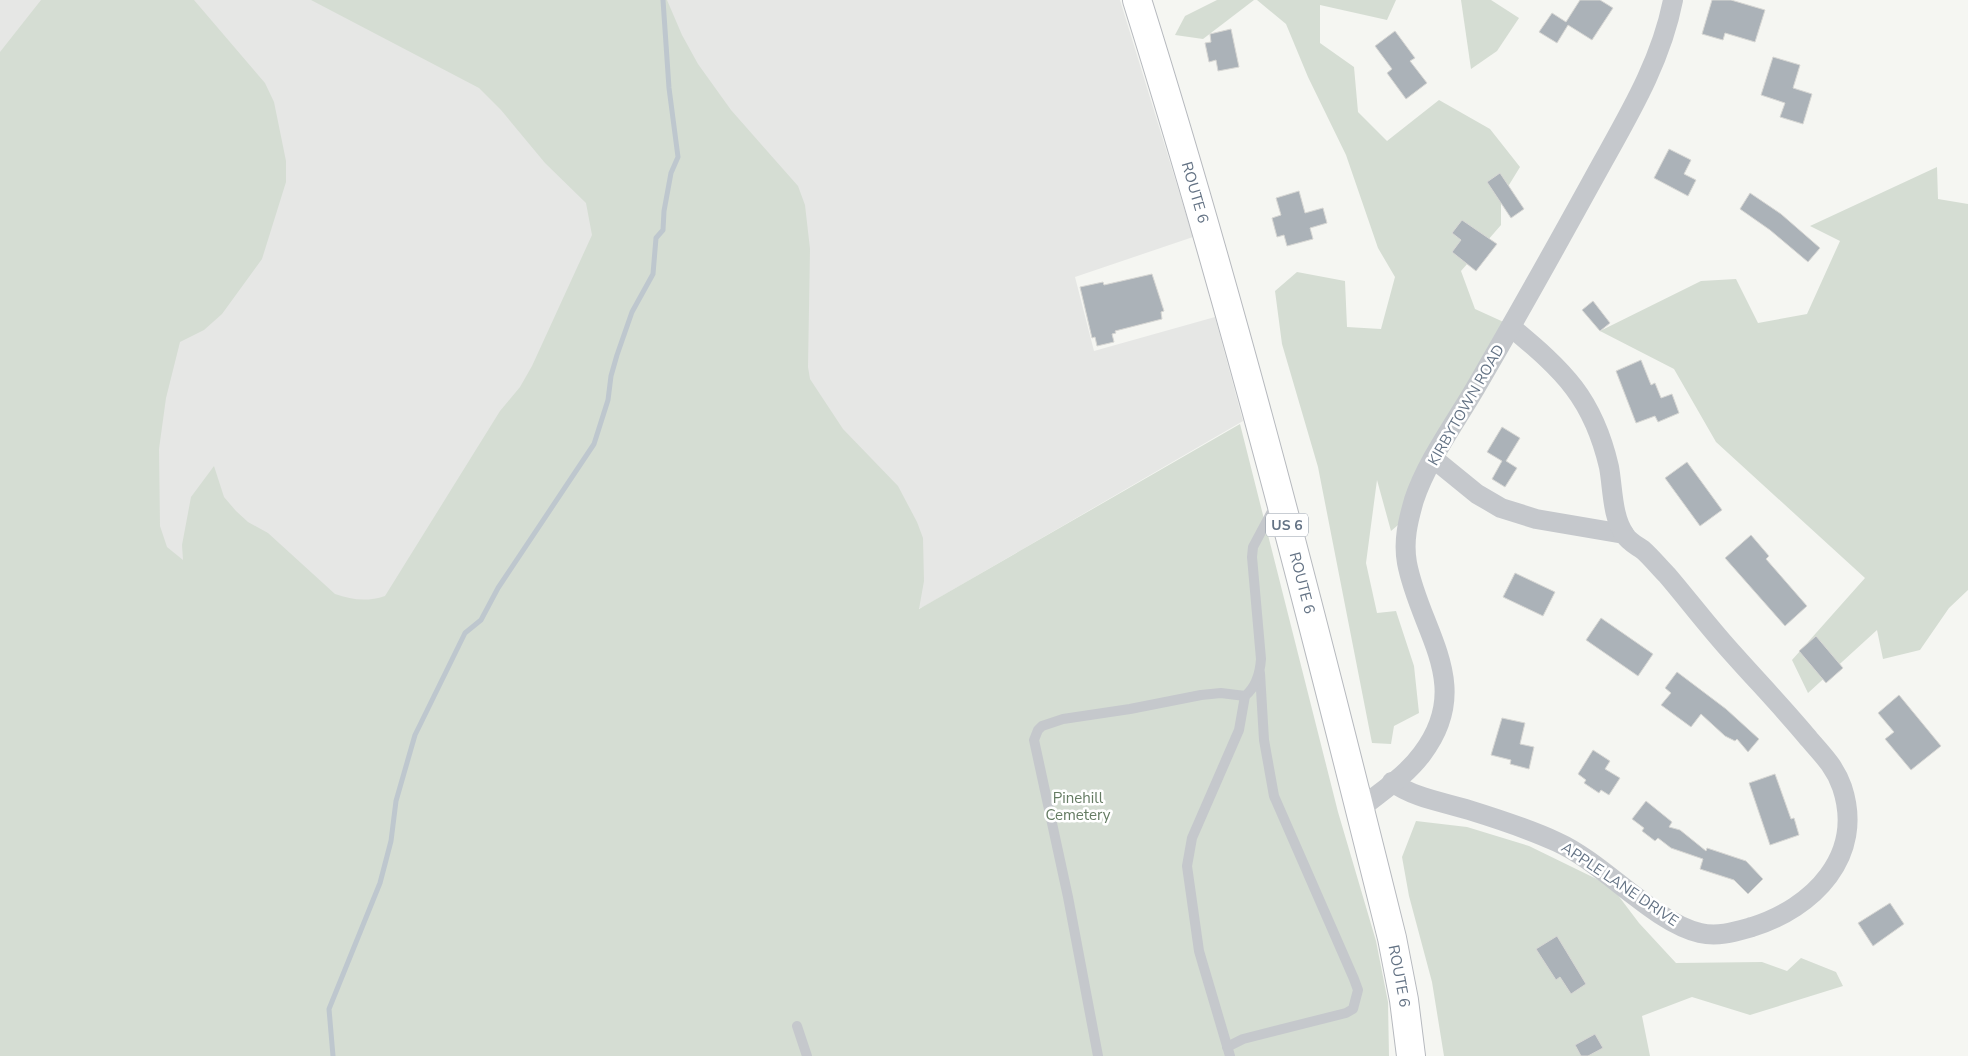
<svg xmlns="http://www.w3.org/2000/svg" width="1968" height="1056" font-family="'Nunito Sans',sans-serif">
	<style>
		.built { fill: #e6e7e5 }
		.green { fill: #d5ddd3 }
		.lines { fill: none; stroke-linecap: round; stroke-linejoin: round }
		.stream { stroke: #bec7ce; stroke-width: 5 }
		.building { fill: #abb2b8; stroke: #d7d7d4 }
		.primary-casing { stroke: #b6b9be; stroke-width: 30 }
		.service { stroke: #c5c8cc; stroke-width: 10 }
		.minor { stroke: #c5c8cc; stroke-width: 20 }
		.primary { stroke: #fff; stroke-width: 28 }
		.labels { text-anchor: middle; stroke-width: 5; stroke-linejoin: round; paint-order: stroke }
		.shield { fill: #fff; stroke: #929ca9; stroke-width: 1 }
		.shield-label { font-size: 14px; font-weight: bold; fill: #637284 }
		.street-label { font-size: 15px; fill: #637284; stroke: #fff }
		.park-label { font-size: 15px; fill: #647b62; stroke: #fff }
	</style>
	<rect width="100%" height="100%" fill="#f5f6f2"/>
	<path class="built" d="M0,0H1120L1193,237L1075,277L1094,351L1215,317L1243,421L923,607L715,684L0,1056Z"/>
	<g class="green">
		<path d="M41,0H194L265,83L274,102L286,161V182L262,259L222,314L204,330L180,342L166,398L159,449L160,526L167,547L183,560L182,545L191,497L214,466L224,497L236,511L248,522L268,533L335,594C352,600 367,602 385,596L500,411L520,387L532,366L592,235L586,203L545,163L501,110L479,88L311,0H667L682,35L698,64L731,110L798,186L805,205L810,249L808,367L810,379L843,429L898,486L917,522L923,538L924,581L919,609L1240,424L1338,812L1376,941L1388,1002L1389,1056H0V52Z"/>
		<path d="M1217,0H1254L1203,39L1175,35L1185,16Z"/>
		<path d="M1257,0H1396L1387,20L1320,5V43L1354,67L1358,112L1387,141L1439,100L1490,129L1520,167L1501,198V225L1461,271L1475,309L1508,324L1419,507L1391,531L1377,480L1366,563L1377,613L1396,611L1414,666L1419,713L1394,726L1391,744L1372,743L1318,467L1282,344L1275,291L1297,272L1345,281L1347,327L1381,329L1395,277L1378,248L1346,155L1308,77L1286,24Z"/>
		<path d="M1461,0H1491L1519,18L1497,51L1471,69Z"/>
		<path d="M1937,167L1938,199L1968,204V590L1949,608L1920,650L1883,659L1877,630L1808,693L1792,660L1865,578L1716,442L1674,369L1600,331L1701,281L1736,279L1758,323L1807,314L1840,241L1810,226Z"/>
		<path d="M1416,821L1467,827L1529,846L1611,886L1639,923L1676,963L1762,962L1787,971L1801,958L1836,972L1843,986L1750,1015L1692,997L1642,1016L1650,1056H1444L1432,982L1409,896L1402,857Z"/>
	</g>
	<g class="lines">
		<path class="stream" d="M333,1056L329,1009L380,883L391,841L396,801L415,735L465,633L481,620L498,588L594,444L608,400L611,376L617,355L632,312L653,274L656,238L663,230L664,211L671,173L678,157L669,88L663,0"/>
	</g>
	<g class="building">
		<path d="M1580,0H1600L1613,8L1592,40L1568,25L1557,43L1539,32L1552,13L1566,22Z"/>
		<path d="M1712,0H1731L1765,10L1755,42L1725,33L1723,40L1702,34Z"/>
		<path d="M1231,29L1239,67L1218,71L1216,60L1209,62L1205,43L1211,42L1210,34Z"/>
		<path d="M1395,31L1415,58L1410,61L1427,83L1406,99L1387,73L1392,69L1375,46Z"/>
		<path d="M1773,57L1800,65L1793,88L1812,94L1803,124L1780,117L1785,103L1761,95Z"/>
		<path d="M1669,149L1691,160L1684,174L1696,180L1688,196L1654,178Z"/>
		<path d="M1500,173L1524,209L1511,218L1487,182Z"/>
		<path d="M1299,191L1305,213L1323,208L1327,223L1310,228L1313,239L1287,246L1284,235L1277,237L1272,218L1281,215L1276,198Z"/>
		<path d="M1750,193L1781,214L1820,248L1808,262L1770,230L1740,209Z"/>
		<path d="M1462,220L1497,244L1476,271L1452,252L1461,240L1452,233Z"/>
		<path d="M1152,274L1164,311L1161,312L1162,319L1115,331L1116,333L1112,334L1114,342L1097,346L1095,337L1092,338L1080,287L1103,282L1104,285Z"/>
		<path d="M1593,301L1610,323L1600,331L1582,310Z"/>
		<path d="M1641,360L1651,385L1655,383L1661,398L1672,394L1679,413L1658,422L1655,416L1636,423L1616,371Z"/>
		<path d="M1502,427L1520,438L1506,461L1517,468L1505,487L1492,479L1502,461L1487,452Z"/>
		<path d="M1687,462L1722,510L1700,526L1665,478Z"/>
		<path d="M1751,535L1769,556L1766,559L1807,606L1785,626L1725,558Z"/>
		<path d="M1515,573L1555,592L1543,616L1503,597Z"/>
		<path d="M1601,618L1653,654L1638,676L1586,640Z"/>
		<path d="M1816,636L1843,668L1826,683L1799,651Z"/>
		<path d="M1677,672L1726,709L1759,739L1748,752L1737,739L1735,741L1725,736L1701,714L1691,727L1661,705L1671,693L1665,688Z"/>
		<path d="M1899,695L1941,746L1911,770L1885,739L1894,732L1878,713Z"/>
		<path d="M1502,718L1525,723L1520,744L1534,747L1529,769L1510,764L1511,760L1491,755Z"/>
		<path d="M1593,750L1610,761L1605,769L1620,778L1609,795L1601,790L1599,793L1584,783L1586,780L1578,774Z"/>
		<path d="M1775,774L1791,819L1794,818L1799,835L1770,845L1749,783Z"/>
		<path d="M1646,801L1672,822L1669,827L1680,830L1706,851L1707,848L1746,861L1763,879L1748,894L1734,880L1700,869L1703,859L1671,848L1658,838L1655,841L1642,831L1644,828L1632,819Z"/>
		<path d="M1890,903L1904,924L1873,946L1858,923Z"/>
		<path d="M1557,936L1586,984L1571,994L1560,977L1556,980L1536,949Z"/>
		<path d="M1595,1034L1603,1048L1588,1056H1581L1575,1045Z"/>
	</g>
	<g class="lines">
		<g class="primary-casing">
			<g id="primary">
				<path id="s1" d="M1137,0C1234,309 1314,624 1392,938L1404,1000L1411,1056"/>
			</g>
		</g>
		<g class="service">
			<path d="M797,1026L807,1056"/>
			<path d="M1227,1047L1243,1039L1346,1013L1353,1009L1358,990L1354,979L1274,796L1264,740L1260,673"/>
			<path d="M1098,1056L1068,897L1034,740L1038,730L1042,726L1063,719L1130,709L1201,695L1221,693L1245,696C1256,687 1260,673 1261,659L1252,557L1253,547L1276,504"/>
			<path d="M1230,1056L1199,951L1187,866L1192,838L1239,730L1245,696"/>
		</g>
		<g class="minor">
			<path d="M1434,459L1477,494L1501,508L1536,519L1624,534"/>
			<path d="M1392,782C1414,798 1443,802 1469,810C1498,819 1529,829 1557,842C1604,863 1653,922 1700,933C1718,937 1734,932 1752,927C1813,908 1865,856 1842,787C1835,767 1823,755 1809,739C1785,710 1760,684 1735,656C1711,630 1690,602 1667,575C1659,567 1651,557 1643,550C1636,545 1629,542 1625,535C1612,517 1613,489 1609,467C1593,398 1564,371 1511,327"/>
			<path d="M1360,809C1380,792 1406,776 1422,754C1475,684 1420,632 1407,563C1403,541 1408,521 1414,500C1427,461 1455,423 1476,387C1515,320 1553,252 1591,183C1623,124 1660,67 1673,0"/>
		</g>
		<use href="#primary" class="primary"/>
	</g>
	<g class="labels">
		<rect class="shield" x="1266" y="513.5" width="42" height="23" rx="4"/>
		<g class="shield-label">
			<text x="1287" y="530">US 6</text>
		</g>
		<g class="street-label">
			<text dy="5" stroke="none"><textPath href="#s1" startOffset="201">ROUTE 6</textPath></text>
			<text transform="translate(1466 405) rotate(-60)" y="5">KIRBYTOWN ROAD</text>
			<text dy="5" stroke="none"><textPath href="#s1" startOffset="606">ROUTE 6</textPath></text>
			<text transform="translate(1620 884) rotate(34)" y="5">APPLE LANE DRIVE</text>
			<text dy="5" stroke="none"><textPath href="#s1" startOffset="1011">ROUTE 6</textPath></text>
		</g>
		<g class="park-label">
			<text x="1078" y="803">Pinehill<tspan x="1078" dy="17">Cemetery</tspan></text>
		</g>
	</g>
</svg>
